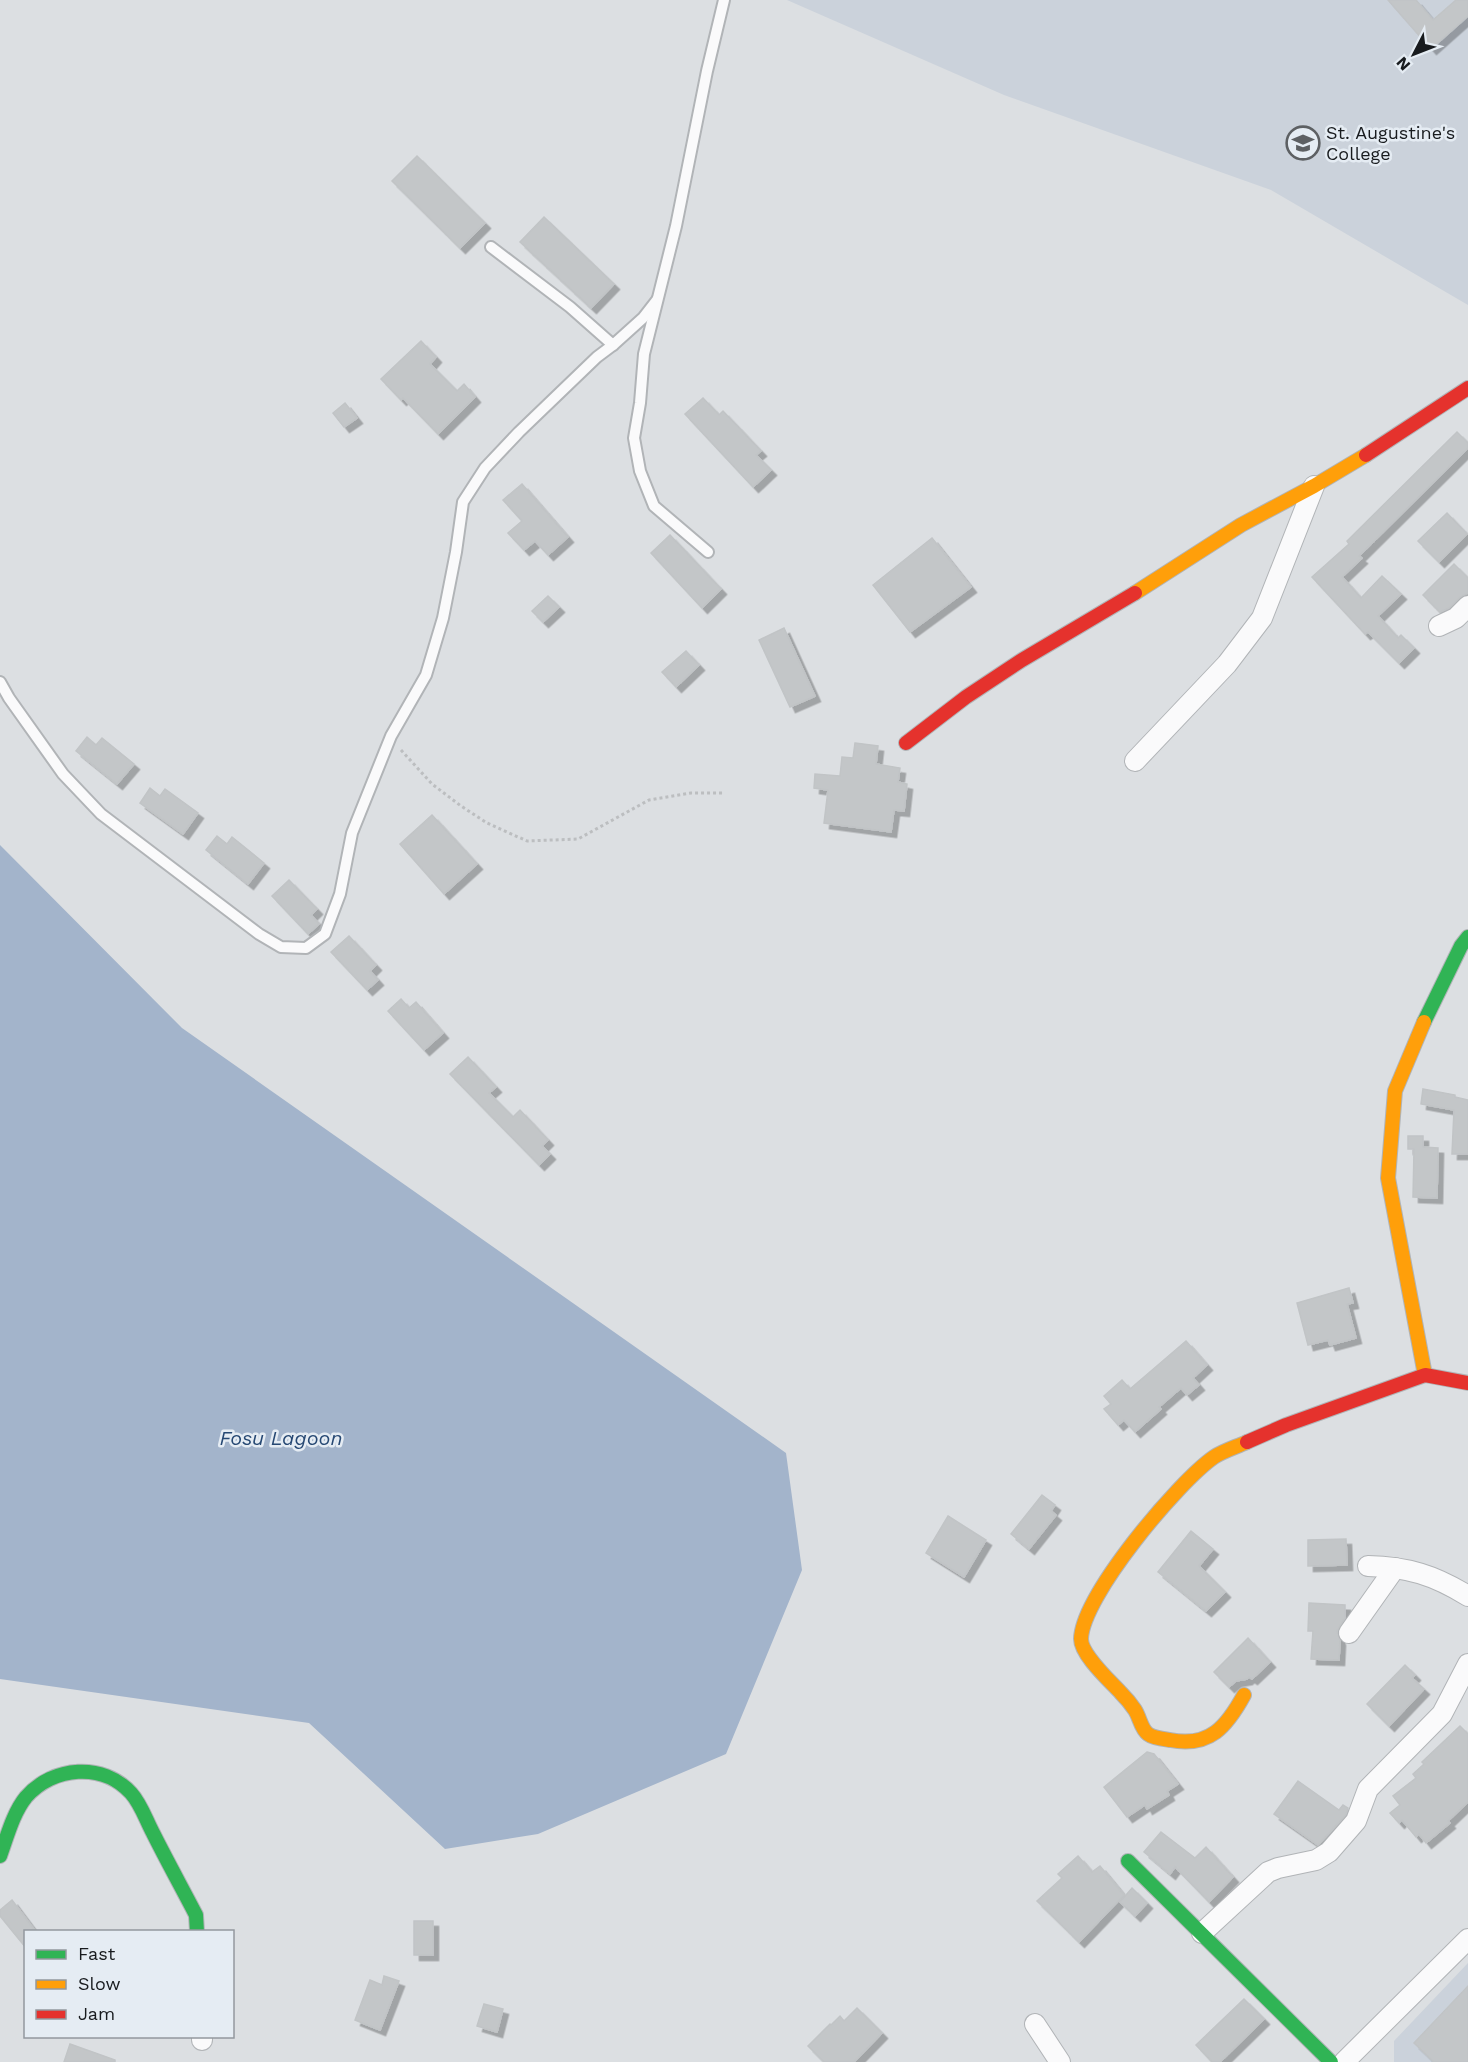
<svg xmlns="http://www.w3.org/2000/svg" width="1468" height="2062" font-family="'Work Sans',sans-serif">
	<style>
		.built { fill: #cbd2db }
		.water { fill: #a3b4cb }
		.building { fill: #c3c6c8; stroke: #c1c4c6; stroke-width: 1.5; filter: url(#shadow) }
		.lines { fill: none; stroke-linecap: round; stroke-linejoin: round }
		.lane-casing { stroke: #b1b4b7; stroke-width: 14 }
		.street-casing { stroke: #b1b4b7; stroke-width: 22 }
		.fast-casing { stroke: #b1b4b7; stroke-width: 16 }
		.slow-casing { stroke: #b1b4b7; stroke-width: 16 }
		.jam-casing { stroke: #b1b4b7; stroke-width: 16 }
		.path { stroke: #bcbec0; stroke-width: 3; stroke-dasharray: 3 3; stroke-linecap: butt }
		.lane { stroke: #fafafb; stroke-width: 10 }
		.street { stroke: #fafafb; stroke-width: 20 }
		.fast { stroke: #30b455; stroke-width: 14 }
		.slow { stroke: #ff9f0a; stroke-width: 14 }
		.jam { stroke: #e5322d; stroke-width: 14 }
		.labels { text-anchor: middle; stroke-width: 5; stroke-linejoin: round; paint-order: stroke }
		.poi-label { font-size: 18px; fill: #181b1e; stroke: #e5ecf3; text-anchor: start }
		.water-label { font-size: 20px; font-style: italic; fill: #264873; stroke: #e5ecf3 }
	</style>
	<defs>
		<filter id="shadow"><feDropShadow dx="5.5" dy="5.5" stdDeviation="0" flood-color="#0004"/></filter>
	</defs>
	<rect width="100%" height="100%" fill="#dcdfe2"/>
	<g class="built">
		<path d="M787,0H1468V305L1271,190L1004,95Z"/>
		<path d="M1468,1963V2062H1394V2041Z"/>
	</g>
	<path class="water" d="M0,845L182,1028L786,1453L802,1570L726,1754L538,1834L445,1849L309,1723L0,1679Z"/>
	<g class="building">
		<path d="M1388,0H1416L1433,20L1456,0H1468V16L1431,49Z"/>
		<path d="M417,156L485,223L460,248L392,181Z"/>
		<path d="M544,217L614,284L591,308L520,242Z"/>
		<path d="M421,341L436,357L430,364L457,391L464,384L475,397L438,434L403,398L401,400L381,379Z"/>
		<path d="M703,398L719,415L723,411L761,451L756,455L771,470L753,487L685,414Z"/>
		<path d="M345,403L357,418L344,427L333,413Z"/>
		<path d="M1457,432L1468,443V448L1359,556L1362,558L1342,577L1361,598L1382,576L1401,594L1378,616L1398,638L1401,635L1414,648L1399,663L1368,632L1365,634L1312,577L1349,544L1347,541Z"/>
		<path d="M522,484L568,537L548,555L535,541L524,550L508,533L522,521L503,500Z"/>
		<path d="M1447,513L1467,534L1439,562L1418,541Z"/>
		<path d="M670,535L721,589L702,608L651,553Z"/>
		<path d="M932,538L971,587L910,632L873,585Z"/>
		<path d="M1454,564L1468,578V593L1460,597L1449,608L1440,612L1423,595Z"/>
		<path d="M548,596L559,607L543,622L532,611Z"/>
		<path d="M784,628L815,696L790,707L759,640Z"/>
		<path d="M686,651L699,665L676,687L662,672Z"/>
		<path d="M87,737L96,745L102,738L134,764L117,784L76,751Z"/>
		<path d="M855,743L878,746L876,764L900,768L898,782L907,784L904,811L894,810L891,832L824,823L828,790L814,788L815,774L840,776L842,757L853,758Z"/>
		<path d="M150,788L160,796L165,789L198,813L183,834L140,803Z"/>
		<path d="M432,815L477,864L444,894L400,844Z"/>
		<path d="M217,836L227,844L232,837L264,863L248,884L206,850Z"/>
		<path d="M289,880L317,909L311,915L319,924L308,934L272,896Z"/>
		<path d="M349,936L376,965L370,971L378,980L367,990L331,952Z"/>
		<path d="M401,999L409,1008L416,1002L443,1033L424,1050L388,1011Z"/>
		<path d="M468,1057L496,1087L489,1093L513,1117L520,1110L548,1140L542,1146L550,1154L539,1165L450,1074Z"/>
		<path d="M1423,1089L1455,1095V1097L1468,1100V1154H1452L1454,1110L1421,1104Z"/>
		<path d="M1408,1136H1423V1147L1438,1148L1437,1198L1413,1197L1414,1149H1408Z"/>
		<path d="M1349,1288L1353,1303L1347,1304L1356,1338L1330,1345L1328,1340L1308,1345L1297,1303Z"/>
		<path d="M1186,1341L1207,1365L1193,1378L1199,1385L1187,1395L1181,1388L1159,1407L1161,1409L1135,1432L1124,1420L1118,1425L1104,1409L1111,1404L1104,1396L1122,1380L1130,1389Z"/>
		<path d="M1042,1495L1055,1505L1051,1511L1056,1515L1029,1549L1011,1534Z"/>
		<path d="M948,1516L986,1540L964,1577L926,1553Z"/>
		<path d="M1191,1531L1213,1549L1199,1566L1225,1592L1206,1611L1158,1572Z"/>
		<path d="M1346,1539L1347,1565L1308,1566V1540Z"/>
		<path d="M1309,1603L1345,1605V1618L1337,1631L1340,1640L1339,1660L1311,1659L1313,1631H1308Z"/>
		<path d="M1248,1638L1270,1662L1252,1679L1249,1677L1247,1679L1236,1681L1229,1687L1214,1672Z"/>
		<path d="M1405,1665L1415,1675L1412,1678L1424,1689L1389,1726L1367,1704Z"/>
		<path d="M1460,1726L1468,1734V1802L1448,1821L1450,1823L1426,1843L1419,1834L1416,1837L1402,1820L1399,1823L1390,1813L1400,1805L1393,1796L1416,1778L1413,1774L1424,1764L1422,1762Z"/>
		<path d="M1147,1752L1154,1754L1178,1784L1167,1791L1169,1795L1147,1809L1145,1805L1127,1817L1104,1787Z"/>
		<path d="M1298,1781L1339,1810L1343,1805L1348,1808L1346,1815L1318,1845L1274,1814Z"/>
		<path d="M1161,1832L1195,1858L1206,1847L1233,1877L1209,1902L1175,1867L1170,1874L1144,1852Z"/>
		<path d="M1078,1856L1092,1872L1100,1866L1124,1895L1079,1942L1037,1901L1062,1878L1058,1874Z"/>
		<path d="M1132,1888L1147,1903L1135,1916L1120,1902Z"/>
		<path d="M12,1900L36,1932H26V1948L0,1916V1910Z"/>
		<rect x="414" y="1921" width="19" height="34"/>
		<path d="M384,1976L399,1981L380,2030L355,2020L370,1980L382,1985Z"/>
		<path d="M1468,1986V2062H1434L1414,2043Z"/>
		<path d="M1244,1999L1264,2019L1220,2062H1212L1196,2045Z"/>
		<path d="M484,2004L503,2009L497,2032L477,2026Z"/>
		<path d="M857,2008L882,2033L854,2062H824L808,2046L830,2024L831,2025L840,2016L844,2021Z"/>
		<path d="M70,2044L115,2060V2062H64Z"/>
	</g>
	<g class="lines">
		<g class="lane-casing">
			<g id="lane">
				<path d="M491,247L570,307L613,345"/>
				<path d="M708,552L654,506L640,471L634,438L640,403L644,354L676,226L707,71L724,0"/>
				<path d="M0,682L9,698L63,774L101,814L259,934L281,947L306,948L325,934L340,894L352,833L391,736L426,675L443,618L456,552L463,502L485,468L519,432L597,357L613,345L643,318L657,300"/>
			</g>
		</g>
		<g class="street-casing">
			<g id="street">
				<path d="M1439,626L1456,618L1468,606"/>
				<path d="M1135,761L1227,664L1262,618L1314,486"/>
				<path d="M1368,1566C1408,1567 1434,1575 1468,1596"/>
				<path d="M1349,1633L1395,1568"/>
				<path d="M1202,1933L1268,1872L1278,1868L1316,1860L1329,1852L1356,1821L1368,1789L1442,1714L1468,1664"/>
				<path d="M1035,2024L1060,2062"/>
				<path d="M202,2036V2040"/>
				<path d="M1344,2062L1468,1939"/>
			</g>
		</g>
		<g class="fast-casing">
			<g id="fast">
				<path d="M1424,1022L1461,946L1468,937"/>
				<path d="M0,1856C7,1837 13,1813 26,1797C53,1766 103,1762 131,1793C141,1804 146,1820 153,1833C167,1861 182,1888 196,1915L197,1932"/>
				<path d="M1128,1861L1331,2062"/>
			</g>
		</g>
		<g class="slow-casing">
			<g id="slow">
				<path d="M1135,593L1241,525L1314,486L1366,455"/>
				<path d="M1424,1022L1395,1091L1388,1178L1425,1375"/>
				<path d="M1244,1695C1227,1726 1210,1748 1170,1740C1163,1739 1153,1738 1148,1734C1141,1729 1140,1718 1135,1710C1131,1704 1126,1698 1121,1693C1110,1681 1081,1655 1081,1639C1082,1596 1178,1482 1214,1457C1223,1451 1236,1447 1247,1442"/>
			</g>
		</g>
		<g class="jam-casing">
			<g id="jam">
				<path d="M1366,455L1468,388"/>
				<path d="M906,743L966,697L1022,660L1135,593"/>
				<path d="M1247,1442L1286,1425L1425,1375L1468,1383"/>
			</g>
		</g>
		<path class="path" d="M401,750L432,784L461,806L487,823L527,841L578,839L649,800L691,793H723"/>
		<use href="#lane" class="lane"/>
		<use href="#street" class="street"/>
		<use href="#fast" class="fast"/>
		<use href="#slow" class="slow"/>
		<use href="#jam" class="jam"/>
	</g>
	<defs>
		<g id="school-ring" transform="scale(1.725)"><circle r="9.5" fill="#e5ecf3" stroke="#5d6063" stroke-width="1.5"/><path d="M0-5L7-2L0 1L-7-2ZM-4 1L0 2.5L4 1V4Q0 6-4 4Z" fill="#5d6063"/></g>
	</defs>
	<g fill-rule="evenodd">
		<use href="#school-ring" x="1303" y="143"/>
	</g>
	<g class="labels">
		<g class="poi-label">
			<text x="1326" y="139">St. Augustine's<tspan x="1326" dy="21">College</tspan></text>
		</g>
		<g class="water-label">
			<text x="281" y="1445">Fosu Lagoon</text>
		</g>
	</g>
	<rect x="24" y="1930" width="210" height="108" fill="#e5ecf3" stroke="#93989e" stroke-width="1.5"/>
	<rect x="36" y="1950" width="30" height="9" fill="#30b455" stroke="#93989e" stroke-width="1.5"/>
	<text x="78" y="1960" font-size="18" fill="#181b1e">Fast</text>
	<rect x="36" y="1980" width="30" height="9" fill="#ff9f0a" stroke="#93989e" stroke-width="1.5"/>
	<text x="78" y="1990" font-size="18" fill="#181b1e">Slow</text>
	<rect x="36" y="2010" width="30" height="9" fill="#e5322d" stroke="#93989e" stroke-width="1.5"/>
	<text x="78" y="2020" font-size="18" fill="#181b1e">Jam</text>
	<g transform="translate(1414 54) rotate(228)" stroke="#e5ecf3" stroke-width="4.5" paint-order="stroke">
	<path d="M0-4.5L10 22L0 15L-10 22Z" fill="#181b1e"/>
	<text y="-9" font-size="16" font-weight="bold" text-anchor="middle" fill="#181b1e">N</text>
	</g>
</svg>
